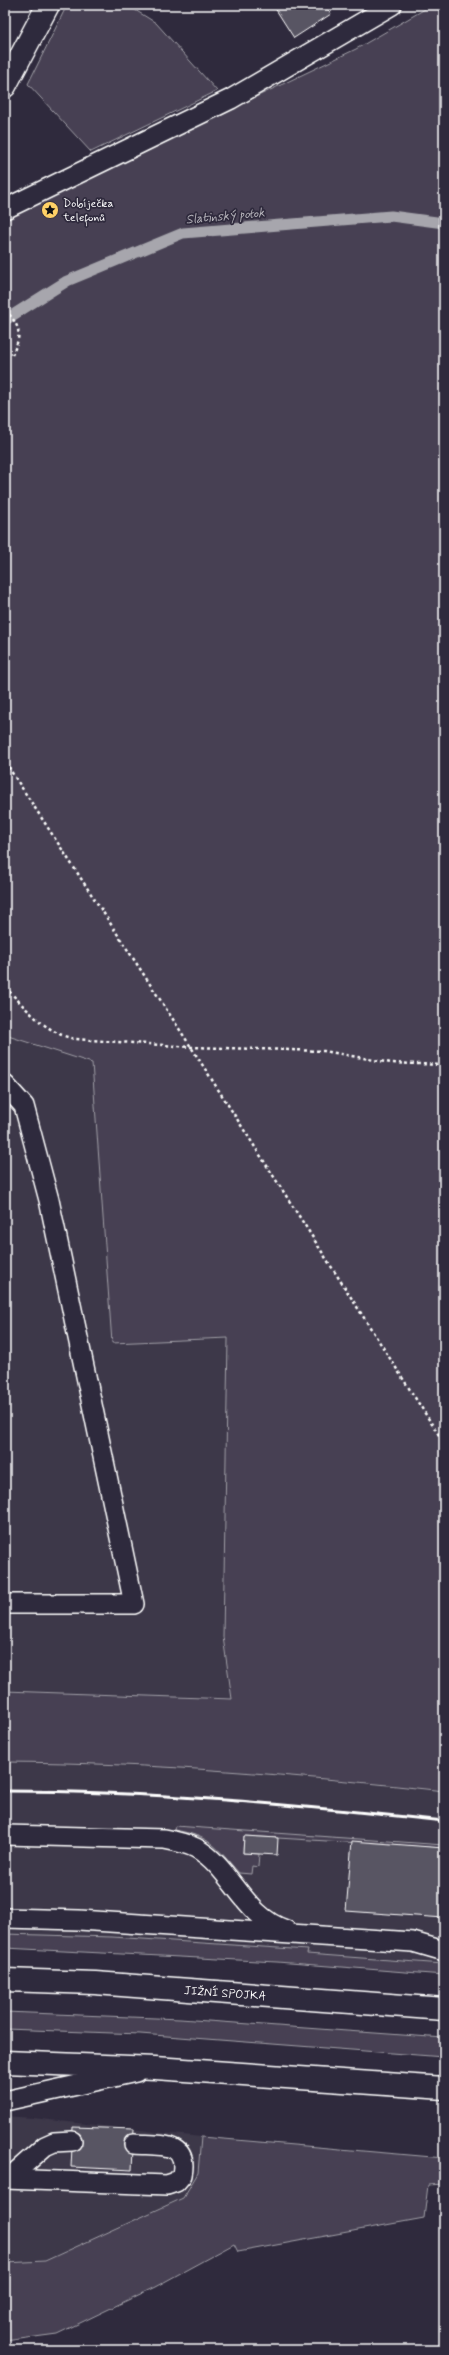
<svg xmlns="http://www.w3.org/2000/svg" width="449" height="2355" font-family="Mynerve,sans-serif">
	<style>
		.built { fill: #3c3749 }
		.green { fill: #464152; stroke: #a2a0a8 }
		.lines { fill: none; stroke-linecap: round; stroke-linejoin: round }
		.stream { stroke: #a7a6ad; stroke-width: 11 }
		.building { fill: #595564; stroke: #fff }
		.service-casing { stroke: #fff; stroke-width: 22 }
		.minor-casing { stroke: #fff; stroke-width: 25 }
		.trunk-casing { stroke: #fff; stroke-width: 25 }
		.path { stroke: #fff; stroke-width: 2.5; stroke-dasharray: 3 3; stroke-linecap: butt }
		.service { stroke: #2f2a3d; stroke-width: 19 }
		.minor { stroke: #2f2a3d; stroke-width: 22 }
		.trunk { stroke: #2f2a3d; stroke-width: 22 }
		.rail { stroke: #fff; stroke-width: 3 }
		.labels { text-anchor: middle; stroke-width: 3.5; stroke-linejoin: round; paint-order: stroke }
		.poi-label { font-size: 12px; fill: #fff; stroke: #2f2a3d; text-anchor: start }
		.street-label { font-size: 12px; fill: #fff; stroke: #2f2a3d }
		.water-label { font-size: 13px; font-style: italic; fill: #b6b4bb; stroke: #2f2a3d }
	</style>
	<rect width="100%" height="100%" fill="#2f2a3d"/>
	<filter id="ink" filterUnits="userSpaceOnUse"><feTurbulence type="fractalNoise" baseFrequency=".025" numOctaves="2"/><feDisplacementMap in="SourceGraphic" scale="8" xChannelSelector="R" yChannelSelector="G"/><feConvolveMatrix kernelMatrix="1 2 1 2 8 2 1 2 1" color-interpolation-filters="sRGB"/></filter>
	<g filter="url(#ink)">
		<g class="built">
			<path d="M5,1035L92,1063L112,1343L228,1338L223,1637L232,1699L5,1691Z"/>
			<path d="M5,1762L150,1765L260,1773L444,1791V1964L307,1954V1950L112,1937L5,1934Z"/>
			<path d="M5,2116L33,2118L201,2137L198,2173L183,2198L45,2261L5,2263Z"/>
		</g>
		<g class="green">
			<path d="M67,5H127L156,23L217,91L91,152L28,84Z"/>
			<path d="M432,5H444V1791C298,1775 152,1763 5,1762V1691L232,1699L223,1637L228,1338L112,1343L92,1063L5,1035V217L356,49Z"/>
			<path d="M175,1826L444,1845V1848L244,1836L243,1853L259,1854L258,1867L252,1866L251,1874L239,1873C216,1847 211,1836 174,1830Z"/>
			<path d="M5,1934L112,1937L308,1950L307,1954L444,1964V1975L277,1962L5,1948Z"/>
			<path d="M5,2012L180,2019L444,2038V2057L140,2034L5,2029Z"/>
			<path d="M201,2137L444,2158V2184L428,2185L424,2218L238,2252L234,2244L155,2287L57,2334L5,2341V2263L45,2261L183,2198L198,2173Z"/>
		</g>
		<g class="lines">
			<path class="stream" d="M5,320L67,281L183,233L391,216L444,223"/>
		</g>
		<g class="building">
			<path d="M273,5H326L331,14L294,38Z"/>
			<path d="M244,1836L278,1838L277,1855L243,1853Z"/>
			<path d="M352,1841L444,1848V1918L346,1911Z"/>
			<path d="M73,2127L134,2129L132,2170L71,2167Z"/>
		</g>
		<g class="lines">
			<g class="service-casing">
				<g id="service">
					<path d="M5,209L231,99L392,5"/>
					<path d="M5,1085L24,1106L49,1200L134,1604H5"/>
					<path d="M5,1835L164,1839C175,1841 186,1843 196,1848C232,1868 244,1917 286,1930"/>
					<path d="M5,1918L79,1920L413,1942L444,1951"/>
					<path d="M5,2101L136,2072"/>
					<path d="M5,2179L167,2185L176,2182L182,2175C189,2140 158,2146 134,2144"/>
					<path d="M8,2179L45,2146L54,2142L72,2141"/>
				</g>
			</g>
			<g class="minor-casing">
				<path id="minor" d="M5,86L48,5"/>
			</g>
			<g class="trunk-casing">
				<g id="trunk">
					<path d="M5,1980L95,1983L444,2009"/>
					<path d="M5,2062L155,2068L444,2088"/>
				</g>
			</g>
			<g class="path">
				<path d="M5,310C21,326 22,335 12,355"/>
				<path d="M5,762L191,1047L444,1443"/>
				<path d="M5,987C26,1008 45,1033 75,1039L191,1047L324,1051L391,1063L444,1065"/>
			</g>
			<use href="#service" class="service"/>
			<use href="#minor" class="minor"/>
			<use href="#trunk" class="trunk"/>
			<path class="rail" d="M5,1791C152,1791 298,1805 444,1821"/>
		</g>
	</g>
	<defs>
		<g id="sight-disc" transform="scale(0.9)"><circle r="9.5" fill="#ffd166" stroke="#2f2a3d"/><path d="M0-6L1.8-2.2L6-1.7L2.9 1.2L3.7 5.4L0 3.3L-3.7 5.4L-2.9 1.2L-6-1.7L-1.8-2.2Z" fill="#111"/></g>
	</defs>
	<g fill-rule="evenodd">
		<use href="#sight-disc" x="50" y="210"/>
	</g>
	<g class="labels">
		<g class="poi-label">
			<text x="63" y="207">Dobíječka<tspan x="63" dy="14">telefonů</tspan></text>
		</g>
		<g class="street-label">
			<text transform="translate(225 1993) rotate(4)" y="4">JIŽNÍ SPOJKA</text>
		</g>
		<g class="water-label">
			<text transform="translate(225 215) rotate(-5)" y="5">Slatinský potok</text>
		</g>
	</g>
	<rect width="449" height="2355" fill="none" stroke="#2f2a3d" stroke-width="20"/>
	<rect x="10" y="10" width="429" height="2335" fill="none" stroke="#fff" stroke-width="1.5" filter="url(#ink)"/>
</svg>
